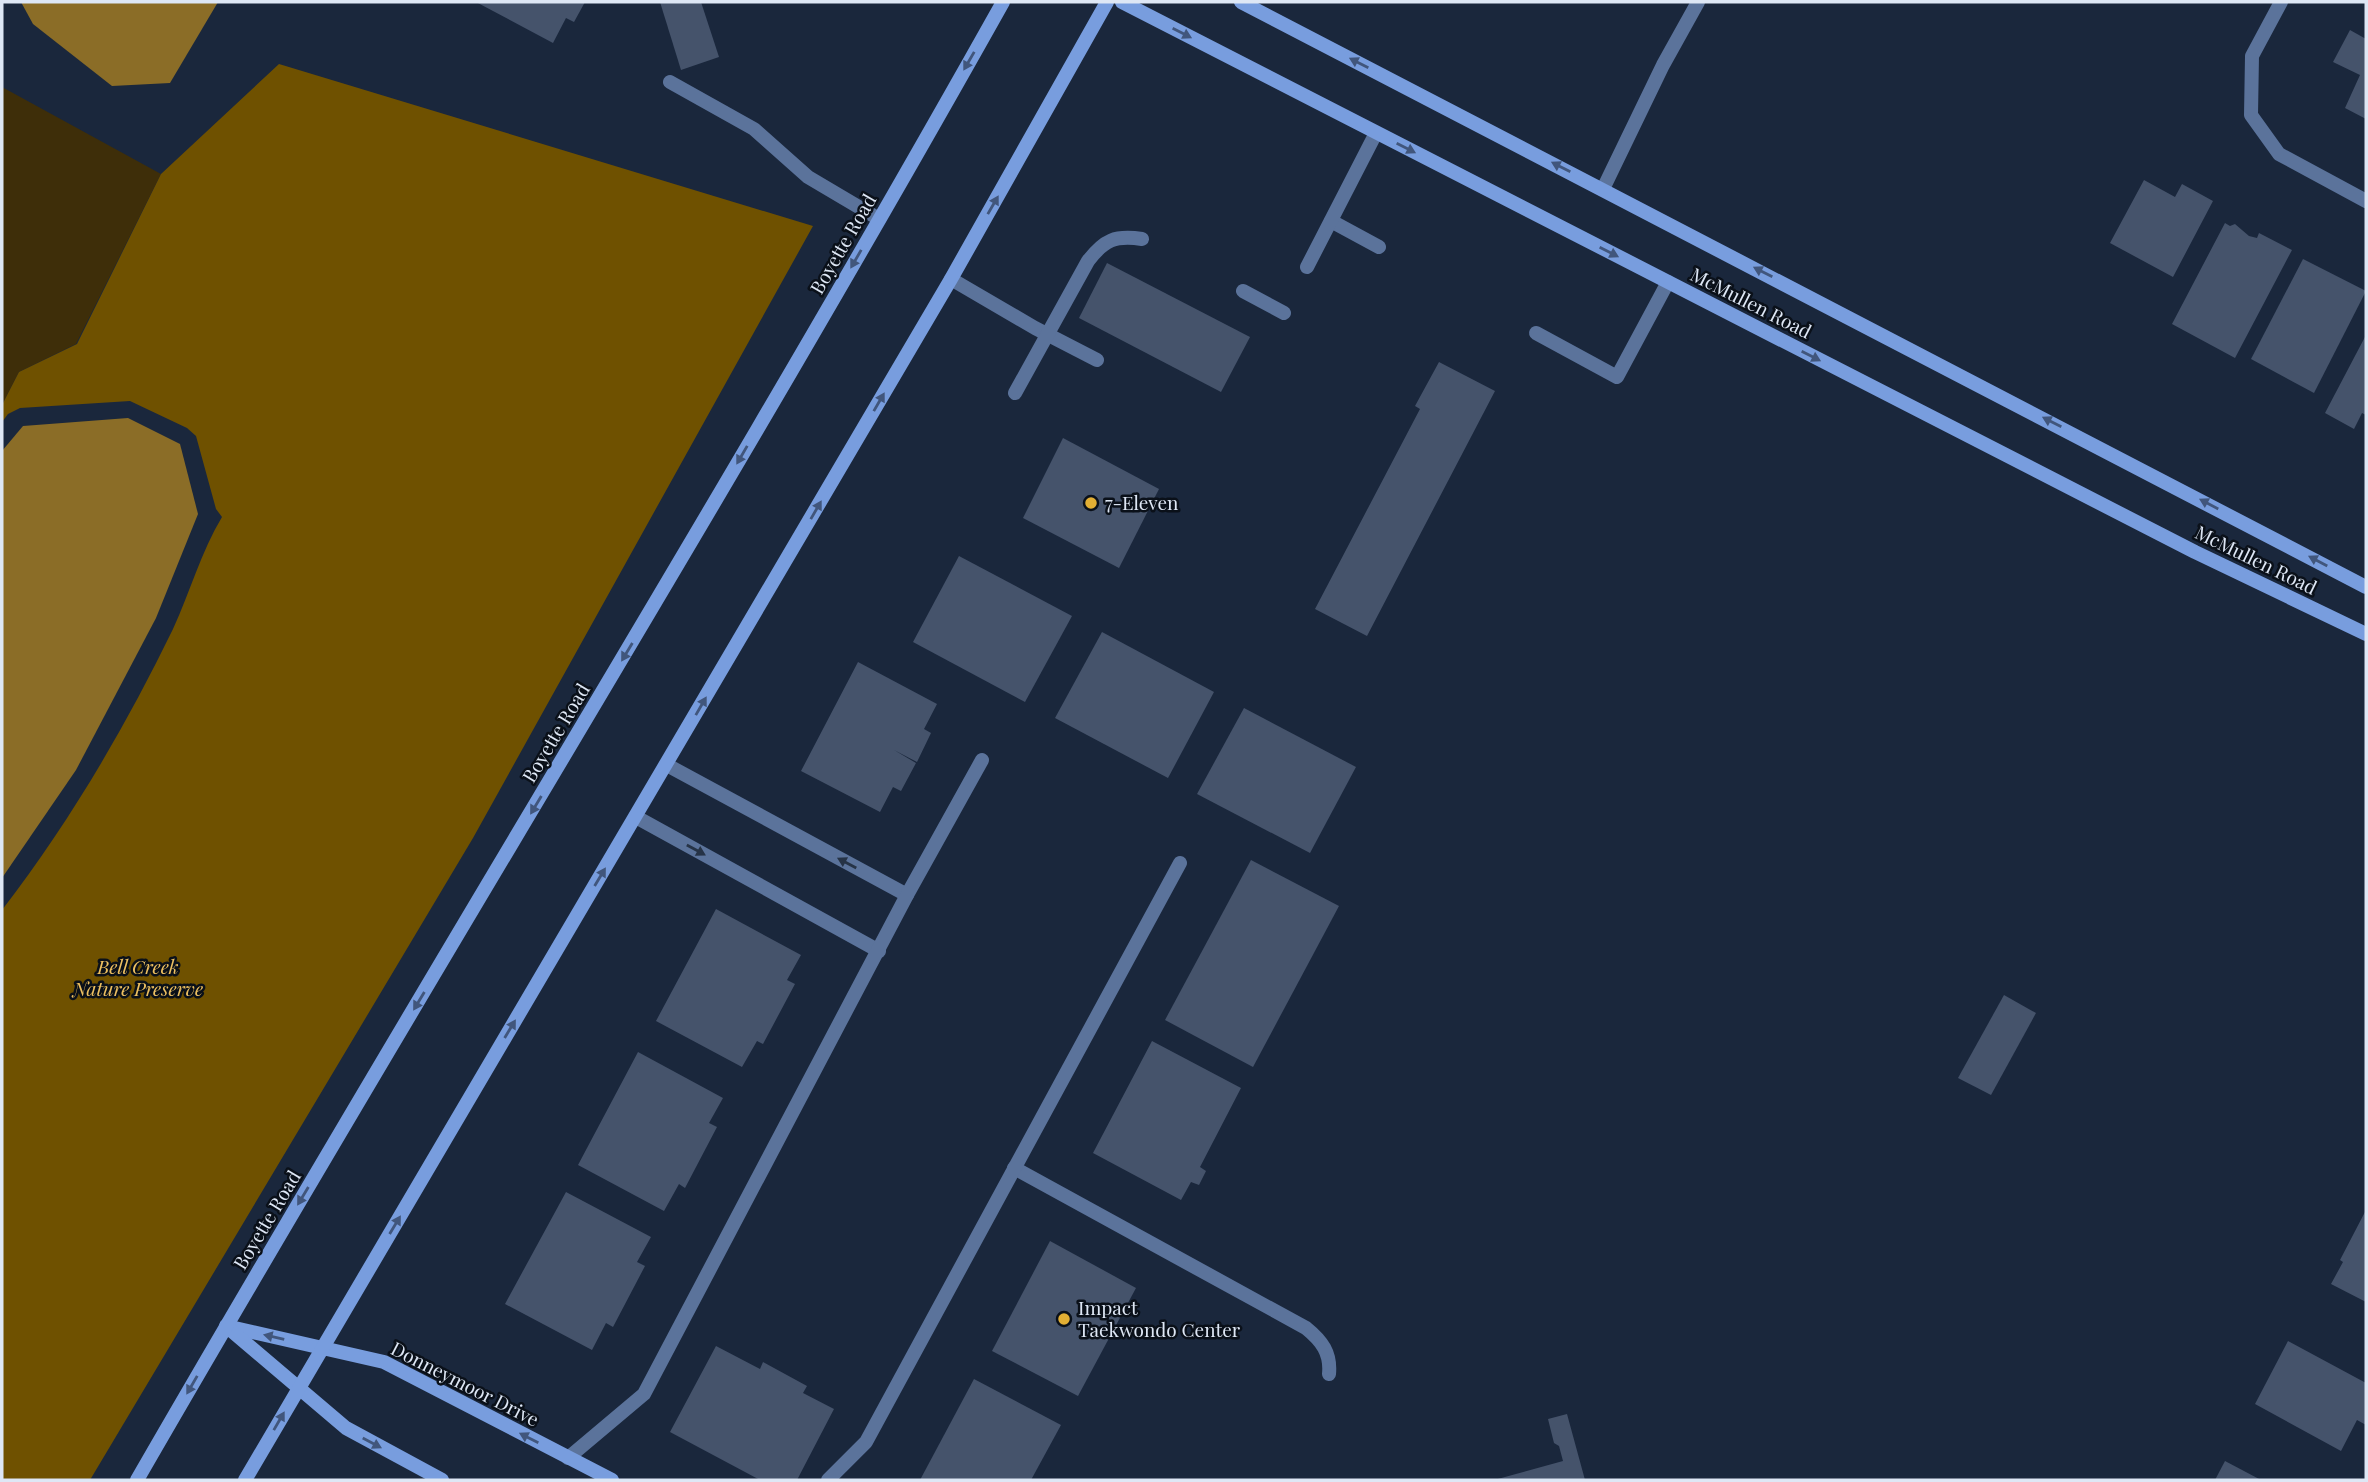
<svg xmlns="http://www.w3.org/2000/svg" width="2368" height="1482" font-family="'Playfair Display',serif">
	<style>
		.green { fill: #3e2e09 }
		.forest { fill: #6f5100 }
		.water { fill: #8b6d27 }
		.building { fill: #45536b }
		.lines { fill: none; stroke-linecap: round; stroke-linejoin: round }
		.lane { stroke: #5b739b; stroke-width: 14 }
		.street { stroke: #5b739b; stroke-width: 14 }
		.secondary { stroke: #789dde; stroke-width: 14 }
		.oneway { fill: #41567c }
		.oneway2 { fill: #263346 }
		.poi-dot { fill: #e2af34; stroke: #0a1019; stroke-width: 2.5 }
		.labels { text-anchor: middle; stroke-width: 5; stroke-linejoin: round; paint-order: stroke }
		.street-label { font-size: 19px; fill: #dee7f5; stroke: #0a1019 }
		.poi-label { font-size: 19px; fill: #dee7f5; stroke: #0a1019; text-anchor: start }
		.park-label { font-size: 19px; font-style: italic; fill: #edc061; stroke: #0a1019 }
	</style>
	<rect width="100%" height="100%" fill="#1a273c"/>
	<path class="green" d="M2,87L161,174L76,344L19,372L2,405Z"/>
	<path class="forest" d="M279,64L813,226L473,838L90,1480H2V910C69,823 125,728 173,629C190,592 201,552 222,517L216,509L196,436L187,428L130,401L20,408L8,414L2,422V405L19,372L77,344L161,174Z"/>
	<g class="water">
		<path d="M21,2H218L170,83L112,86L33,24Z"/>
		<path d="M128,418L180,444L198,514L156,618L76,770L2,878V451L23,426Z"/>
	</g>
	<g class="building">
		<path d="M476,2H585L574,22L566,18L553,43Z"/>
		<path d="M660,2H701L719,57L681,70Z"/>
		<path d="M2350,30L2366,39V119L2345,108L2360,75L2333,62Z"/>
		<path d="M2144,180L2175,197L2182,184L2213,201L2173,277L2110,243Z"/>
		<path d="M2225,223L2230,226L2235,224L2249,236L2257,238L2259,233L2292,250L2235,358L2172,324Z"/>
		<path d="M2303,259L2366,291L2314,393L2251,359Z"/>
		<path d="M1107,263L1250,337L1221,392L1079,318Z"/>
		<path d="M2366,335V415L2362,413L2354,429L2325,413Z"/>
		<path d="M1439,362L1495,391L1367,636L1315,609L1420,409L1415,406Z"/>
		<path d="M1063,438L1159,489L1119,568L1023,518Z"/>
		<path d="M959,556L1072,616L1025,702L913,642Z"/>
		<path d="M1102,632L1214,692L1168,778L1055,718Z"/>
		<path d="M858,662L937,704L924,729L931,733L917,762L894,750L916,763L901,791L893,787L880,812L801,771Z"/>
		<path d="M1244,708L1356,767L1310,853L1197,794Z"/>
		<path d="M1251,860L1339,906L1253,1067L1165,1020Z"/>
		<path d="M716,909L801,955L787,980L795,984L763,1044L757,1041L742,1067L656,1021Z"/>
		<path d="M2004,995L2036,1013L1991,1095L1958,1078Z"/>
		<path d="M1152,1041L1241,1088L1200,1167L1206,1171L1199,1185L1191,1182L1181,1200L1093,1153Z"/>
		<path d="M638,1052L723,1098L709,1123L717,1127L685,1188L679,1184L664,1211L578,1165Z"/>
		<path d="M566,1192L651,1237L637,1262L645,1266L613,1327L606,1323L592,1350L505,1304Z"/>
		<path d="M2366,1210V1302L2331,1284L2343,1262L2340,1260Z"/>
		<path d="M1050,1241L1136,1288L1078,1396L992,1351Z"/>
		<path d="M2288,1341L2366,1383V1425L2357,1420L2341,1451L2255,1404Z"/>
		<path d="M716,1346L760,1369L763,1362L807,1386L803,1393L834,1409L797,1480H760L670,1432Z"/>
		<path d="M974,1379L1061,1425L1031,1480H920Z"/>
		<path d="M1567,1414L1585,1480H1494L1563,1461L1559,1446L1554,1443L1548,1419Z"/>
		<path d="M2225,1461L2261,1480H2215Z"/>
	</g>
	<g class="lines">
		<g class="lane">
			<path d="M670,82L754,129L808,177L879,219"/>
			<path d="M1331,221L1379,247"/>
			<path d="M1307,267L1376,133"/>
			<path d="M951,279L1035,328L1097,360"/>
			<path d="M1243,291L1284,313"/>
			<path d="M1536,333L1617,377L1668,282"/>
			<path d="M1015,393L1088,261C1104,240 1115,235 1142,239"/>
			<path d="M667,765L907,895"/>
			<path d="M636,817L879,951"/>
			<path d="M1014,1168L1306,1328C1322,1341 1331,1353 1329,1374"/>
			<path d="M568,1458L644,1394L907,895L982,760"/>
			<path d="M828,1480L866,1442L1180,863"/>
		</g>
		<g class="street">
			<path d="M2281,2L2252,56L2251,115L2279,154L2366,201"/>
			<path d="M1603,189L1663,65L1698,2"/>
		</g>
		<g class="secondary">
			<path d="M1122,2L2195,552L2366,634"/>
			<path d="M1241,2L2366,587"/>
			<path d="M226,1326L384,1362L612,1480"/>
			<path d="M227,1327L346,1428L442,1480"/>
			<path d="M137,1480C422,985 724,500 1003,2"/>
			<path d="M245,1480L951,279L1107,2"/>
		</g>
	</g>
	<defs><path id="oneway-solid" d="M-6-.8H1V-3.2L6.5 0L1 3.2V.8H-6Z" transform="scale(1.75)"/></defs>
	<g class="oneway">
		<use href="#oneway-solid" transform="translate(1182 33) rotate(27)"/>
		<use href="#oneway-solid" transform="translate(969 61) rotate(120)"/>
		<use href="#oneway-solid" transform="translate(1359 63) rotate(-153)"/>
		<use href="#oneway-solid" transform="translate(1406 148) rotate(27)"/>
		<use href="#oneway-solid" transform="translate(1561 167) rotate(-153)"/>
		<use href="#oneway-solid" transform="translate(993 205) rotate(-60)"/>
		<use href="#oneway-solid" transform="translate(1609 252) rotate(27)"/>
		<use href="#oneway-solid" transform="translate(856 259) rotate(120)"/>
		<use href="#oneway-solid" transform="translate(1763 272) rotate(-153)"/>
		<use href="#oneway-solid" transform="translate(1811 356) rotate(27)"/>
		<use href="#oneway-solid" transform="translate(879 402) rotate(-60)"/>
		<use href="#oneway-solid" transform="translate(2052 422) rotate(-153)"/>
		<use href="#oneway-solid" transform="translate(742 455) rotate(120)"/>
		<use href="#oneway-solid" transform="translate(2209 504) rotate(-152)"/>
		<use href="#oneway-solid" transform="translate(816 510) rotate(-60)"/>
		<use href="#oneway-solid" transform="translate(2318 561) rotate(-152)"/>
		<use href="#oneway-solid" transform="translate(627 652) rotate(121)"/>
		<use href="#oneway-solid" transform="translate(701 706) rotate(-60)"/>
		<use href="#oneway-solid" transform="translate(536 805) rotate(121)"/>
		<use href="#oneway-solid" transform="translate(600 877) rotate(-59)"/>
		<use href="#oneway-solid" transform="translate(419 1001) rotate(121)"/>
		<use href="#oneway-solid" transform="translate(510 1029) rotate(-59)"/>
		<use href="#oneway-solid" transform="translate(303 1196) rotate(121)"/>
		<use href="#oneway-solid" transform="translate(395 1225) rotate(-59)"/>
		<use href="#oneway-solid" transform="translate(274 1337) rotate(-167)"/>
		<use href="#oneway-solid" transform="translate(192 1385) rotate(120)"/>
		<use href="#oneway-solid" transform="translate(279 1421) rotate(-60)"/>
		<use href="#oneway-solid" transform="translate(529 1438) rotate(-153)"/>
		<use href="#oneway-solid" transform="translate(372 1443) rotate(28)"/>
	</g>
	<g class="oneway2">
		<use href="#oneway-solid" transform="translate(696 850) rotate(29)"/>
		<use href="#oneway-solid" transform="translate(847 863) rotate(-152)"/>
	</g>
	<g class="poi-dot">
		<circle cx="1091" cy="503" r="7"/>
		<circle cx="1064" cy="1319" r="7"/>
	</g>
	<g class="labels">
		<g class="street-label">
			<text transform="translate(843 244) rotate(-60)" y="7">Boyette Road</text>
			<text transform="translate(1751 303) rotate(27)" y="7">McMullen Road</text>
			<text transform="translate(2256 560) rotate(26)" y="7">McMullen Road</text>
			<text transform="translate(556 733) rotate(-59)" y="7">Boyette Road</text>
			<text transform="translate(267 1220) rotate(-59)" y="7">Boyette Road</text>
			<text transform="translate(465 1384) rotate(27)" y="7">Donneymoor Drive</text>
		</g>
		<g class="poi-label">
			<text x="1105" y="510">7-Eleven</text>
			<text x="1078" y="1315">Impact<tspan x="1078" dy="22">Taekwondo Center</tspan></text>
		</g>
		<g class="park-label">
			<text x="138" y="974">Bell Creek<tspan x="138" dy="22">Nature Preserve</tspan></text>
		</g>
	</g>
	<rect width="2368" height="1482" fill="none" stroke="#dee7f5" stroke-width="7"/>
</svg>
